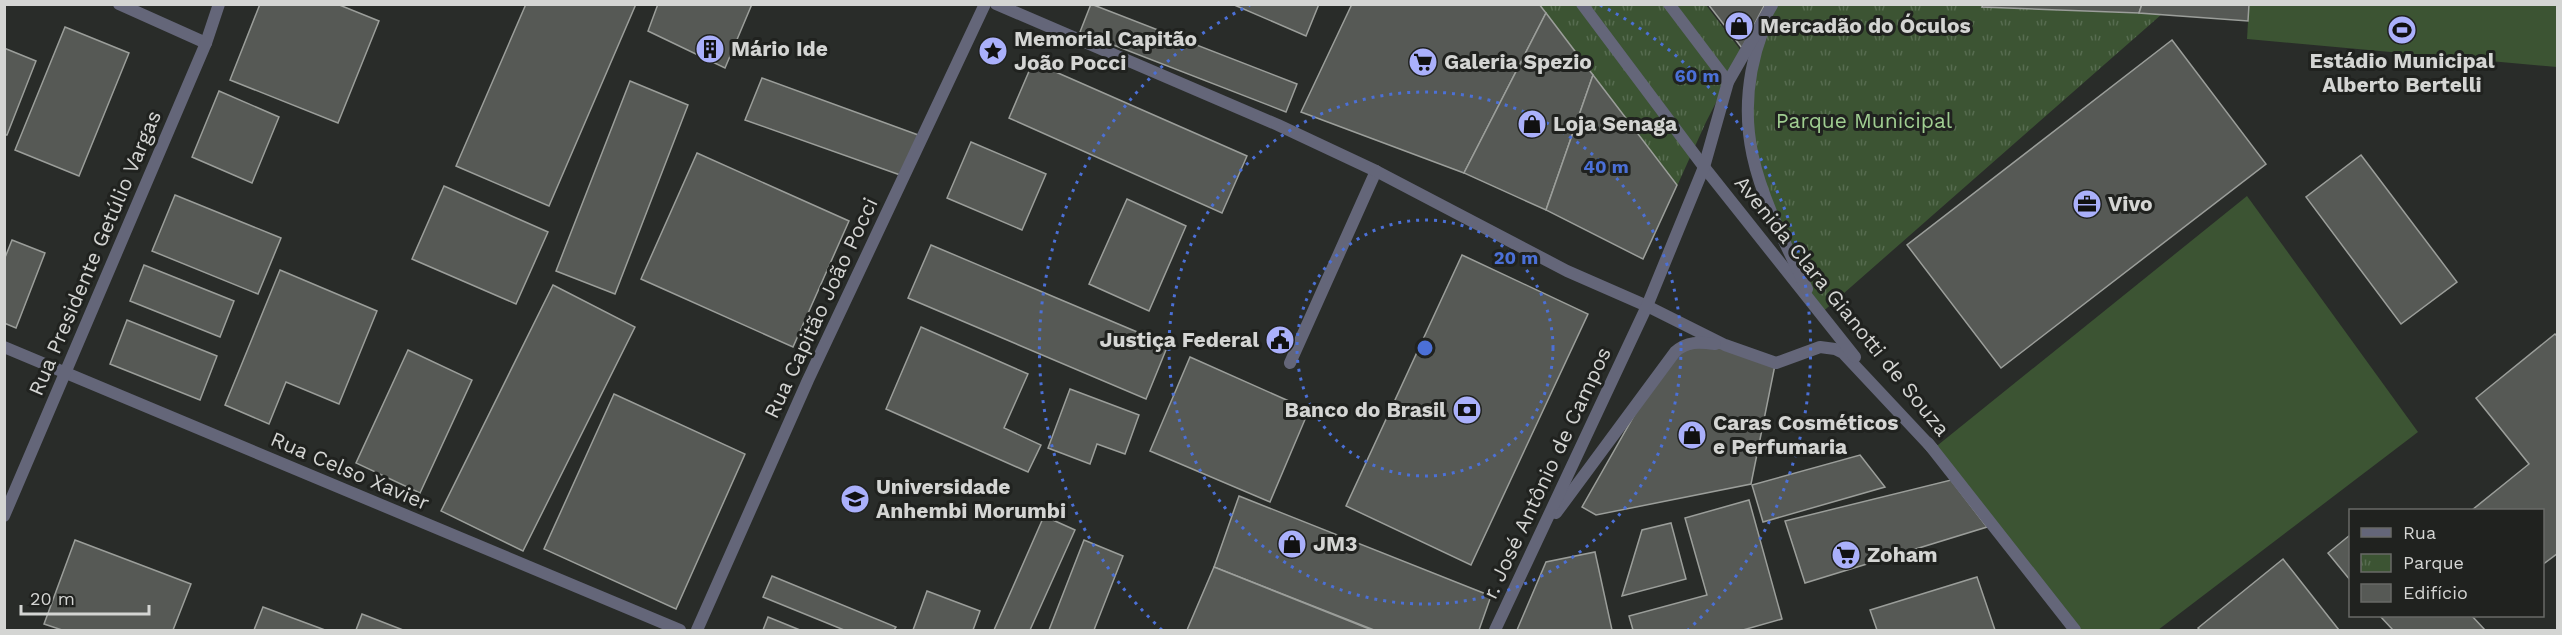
<svg xmlns="http://www.w3.org/2000/svg" width="2562" height="635" font-family="'Work Sans',sans-serif">
	<style>
		.grass { fill: #3c5433 }
		.park { fill: url(#park-tufts) }
		.building { fill: #565955; stroke: #9b9e9a; stroke-width: 1.5 }
		.lines { fill: none; stroke-linecap: round; stroke-linejoin: round }
		.lane { stroke: #646679; stroke-width: 12 }
		.street { stroke: #646679; stroke-width: 12 }
		.ring { fill: none; stroke: #4b70d7; stroke-width: 3; stroke-dasharray: 3 6 }
		.labels { text-anchor: middle; stroke-width: 6; stroke-linejoin: round; paint-order: stroke }
		.poi-label { font-size: 21px; font-weight: bold; fill: #d4d5d3; stroke: #20221f; text-anchor: start }
		.park-label { font-size: 21px; fill: #a0ce91; stroke: #20221f }
		.street-label { font-size: 21px; fill: #d4d5d3; stroke: #20221f }
		.centre { fill: #4b70d7; stroke: #20221f; stroke-width: 3 }
		.ring-label { font-size: 18px; text-anchor: middle; font-weight: bold; fill: #4b70d7; stroke: #20221f; stroke-width: 6; stroke-linejoin: round; paint-order: stroke }
	</style>
	<defs>
		<pattern id="park-tufts" width="24" height="20" patternUnits="userSpaceOnUse" patternTransform="scale(1.5)"><rect width="24" height="20" fill="#3c5433"/><path d="M3 7l-1-3M5 7V3M7 7l1-3M15 17l-1-3M17 17v-4M19 17l1-3" fill="none" stroke="#576c50"/></pattern>
	</defs>
	<rect width="100%" height="100%" fill="#292c29"/>
	<g class="grass">
		<path d="M2249,5H2557V67L2247,39Z"/>
		<path d="M2247,196L2418,432L2158,630H2075L1933,449Z"/>
	</g>
	<g class="park">
		<path d="M1983,4V7L2162,14L1819,315L1778,228L1747,123L1763,33L1774,5Z"/>
		<path d="M1539,5H1706L1742,52L1706,122L1677,186Z"/>
	</g>
	<g class="building">
		<path d="M260,4H337L379,21L338,123L230,80Z"/>
		<path d="M526,4H636L549,206L456,166Z"/>
		<path d="M658,4H752L725,68L648,31Z"/>
		<path d="M1091,4L1297,84L1286,112L1080,32Z"/>
		<path d="M1232,4H1319L1306,36Z"/>
		<path d="M1352,4H1539L1546,13L1464,173L1301,112Z"/>
		<path d="M1708,4H1765L1742,48Z"/>
		<path d="M1983,4H2142L2139,13L1982,7Z"/>
		<path d="M2142,4H2249L2248,21L2139,13Z"/>
		<path d="M1546,13L1593,75L1546,210L1464,173Z"/>
		<path d="M65,27L129,53L79,176L15,150Z"/>
		<path d="M2172,40L2266,164L2001,368L1907,245Z"/>
		<path d="M4,48L36,61L7,135H4Z"/>
		<path d="M1033,62L1247,156L1222,213L1009,118Z"/>
		<path d="M1593,75L1677,185L1643,259L1546,210Z"/>
		<path d="M762,78L921,136L903,176L745,120Z"/>
		<path d="M630,81L688,105L615,294L556,271Z"/>
		<path d="M219,91L279,117L252,183L192,157Z"/>
		<path d="M971,142L1046,174L1022,230L947,198Z"/>
		<path d="M697,153L849,221L793,347L641,279Z"/>
		<path d="M2361,155L2457,282L2401,324L2306,197Z"/>
		<path d="M444,186L548,232L516,304L412,259Z"/>
		<path d="M175,195L281,238L258,294L152,251Z"/>
		<path d="M1127,199L1186,226L1149,311L1089,284Z"/>
		<path d="M12,240L45,253L16,328L4,323V260Z"/>
		<path d="M931,245L1168,345L1146,399L908,298Z"/>
		<path d="M1462,255L1588,314L1471,565L1346,506Z"/>
		<path d="M144,265L234,301L220,337L130,301Z"/>
		<path d="M280,270L377,311L339,404L286,382L269,424L225,405Z"/>
		<path d="M553,285L635,327L523,551L441,511Z"/>
		<path d="M127,320L217,356L200,400L110,364Z"/>
		<path d="M921,327L1028,374L1004,428L1041,445L1028,472L886,409Z"/>
		<path d="M2555,334L2558,337V553L2542,565V510H2472L2529,464L2476,398Z"/>
		<path d="M1686,346L1726,348L1775,365L1751,484L1596,515L1582,507L1651,386Z"/>
		<path d="M408,350L472,380L420,493L356,463Z"/>
		<path d="M1190,357L1309,410L1270,502L1150,451Z"/>
		<path d="M1070,389L1139,415L1125,454L1097,444L1090,464L1048,448Z"/>
		<path d="M614,394L745,454L676,609L544,549Z"/>
		<path d="M1860,455L1885,487L1763,522L1752,485Z"/>
		<path d="M1951,480L1987,527L1805,583L1785,521Z"/>
		<path d="M1239,496L1491,596L1479,630H1374L1214,567Z"/>
		<path d="M1749,500L1782,619L1743,630H1633L1629,616L1707,595L1685,518Z"/>
		<path d="M1044,516L1075,530L1030,630H994Z"/>
		<path d="M1671,523L1686,579L1622,596L1642,530Z"/>
		<path d="M2350,535V580L2328,553Z"/>
		<path d="M75,540L191,584L173,630H62L44,624Z"/>
		<path d="M1084,540L1123,556L1094,630H1049Z"/>
		<path d="M1595,552L1612,630H1517L1546,562Z"/>
		<path d="M2283,559L2339,630H2200L2198,628Z"/>
		<path d="M1214,567L1372,630H1187Z"/>
		<path d="M772,576L896,627L894,630H844L763,597Z"/>
		<path d="M1977,577L1995,630H1877L1870,610Z"/>
		<path d="M927,591L980,611L973,630H913Z"/>
		<path d="M263,607L325,630H254Z"/>
		<path d="M362,614L403,630H356Z"/>
		<path d="M2380,616H2472L2485,630H2393Z"/>
		<path d="M768,617L800,630H763Z"/>
	</g>
	<g class="lines">
		<path class="lane" d="M1290,363L1376,171"/>
		<g class="street">
			<path d="M119,4L206,43"/>
			<path d="M996,4L1278,125L1376,171L1567,271L1647,306L1725,345L1776,363L1820,347L1835,349L1843,353L1933,449"/>
			<path d="M1582,4L1704,167L1855,357"/>
			<path d="M1669,4L1728,82"/>
			<path d="M1763,30C1725,132 1764,199 1807,289"/>
			<path d="M4,347L680,630"/>
			<path d="M1928,443L2075,630"/>
			<path d="M1556,513L1675,352C1687,341 1699,342 1715,344"/>
			<path d="M4,516L206,43L219,4"/>
			<path d="M697,630L808,380L985,4"/>
			<path d="M1495,630L1647,306L1704,167L1728,82L1772,5"/>
		</g>
	</g>
	<g class="ring">
		<circle cx="1425" cy="348" r="128"/>
		<circle cx="1425" cy="348" r="256"/>
		<path d="M1162 630A385 385 0 0 1 1250 5M1600 5A385 385 0 0 1 1688 630"/>
	</g>
	<defs>
		<g id="shop-disc" transform="scale(1.5)"><circle r="9.5" fill="#aab0fb" stroke="#20221f"/><path d="M-5-2.5h2.3a2.7 3.5 0 0 1 5.4 0H5L5.5 6h-11ZM-1.5-2.5h3a1.5 2.3 0 0 0-3 0Z" fill="#111"/></g>
		<g id="stadium-disc" transform="scale(1.5)"><circle r="9.5" fill="#aab0fb" stroke="#20221f"/><path d="M0-5a6.5 5 0 1 0 0 10a6.5 5 0 1 0 0-10ZM-3.5-1.8h7v3.6h-7Z" fill="#111"/></g>
		<g id="building-disc" transform="scale(1.5)"><circle r="9.5" fill="#aab0fb" stroke="#20221f"/><path d="M-4-6H4V6H1V3H-1V6H-4ZM-2.5-4.3h1.7v1.8h-1.7ZM.8-4.3h1.7v1.8H.8ZM-2.5-1h1.7V.8h-1.7ZM.8-1h1.7V.8H.8Z" fill="#111"/></g>
		<g id="sight-disc" transform="scale(1.5)"><circle r="9.5" fill="#aab0fb" stroke="#20221f"/><path d="M0-6L1.8-2.2L6-1.7L2.9 1.2L3.7 5.4L0 3.3L-3.7 5.4L-2.9 1.2L-6-1.7L-1.8-2.2Z" fill="#111"/></g>
		<g id="supermarket-disc" transform="scale(1.5)"><circle r="9.5" fill="#aab0fb" stroke="#20221f"/><path d="M-6-5.5h2.5l.6 2H6L4.5 2H-2.5L-4.4-4H-6ZM-1.5 3.2a1.3 1.3 0 1 0 .1 0ZM3 3.2a1.3 1.3 0 1 0 .1 0Z" fill="#111"/></g>
		<g id="office-disc" transform="scale(1.5)"><circle r="9.5" fill="#aab0fb" stroke="#20221f"/><path d="M-6-3h4V-5.5h4V-3h4V5H-6ZM-1-4.5V-3h2v-1.5ZM-6 0V1H6V0Z" fill="#111"/></g>
		<g id="civic-disc" transform="scale(1.5)"><circle r="9.5" fill="#aab0fb" stroke="#20221f"/><path d="M-.6-6.5H3V-4.5H.6V-3L4-1V1h2V6H-6V1h2V-1L-.6-3ZM-1.2 2.5V6h2.4V2.5Z" fill="#111"/></g>
		<g id="bank-disc" transform="scale(1.5)"><circle r="9.5" fill="#aab0fb" stroke="#20221f"/><path d="M-6-4H6V4H-6ZM0-2.3a2.3 2.3 0 1 0 0 4.6a2.3 2.3 0 1 0 0-4.6Z" fill="#111"/></g>
		<g id="university-disc" transform="scale(1.5)"><circle r="9.5" fill="#aab0fb" stroke="#20221f"/><path d="M0-5L7-2L0 1L-7-2ZM-4 1L0 2.5L4 1V4Q0 6-4 4Z" fill="#111"/></g>
	</defs>
	<g fill-rule="evenodd">
		<use href="#shop-disc" x="1739" y="26"/>
		<use href="#stadium-disc" x="2402" y="30"/>
		<use href="#building-disc" x="710" y="49"/>
		<use href="#sight-disc" x="993" y="51"/>
		<use href="#supermarket-disc" x="1423" y="62"/>
		<use href="#shop-disc" x="1532" y="124"/>
		<use href="#office-disc" x="2087" y="204"/>
		<use href="#civic-disc" x="1280" y="340"/>
		<use href="#bank-disc" x="1467" y="410"/>
		<use href="#shop-disc" x="1692" y="435"/>
		<use href="#university-disc" x="855" y="499"/>
		<use href="#shop-disc" x="1292" y="544"/>
		<use href="#supermarket-disc" x="1846" y="555"/>
	</g>
	<g class="labels">
		<g class="poi-label">
			<text x="1760" y="33">Mercadão do Óculos</text>
			<text x="1014" y="46">Memorial Capitão<tspan x="1014" dy="24">João Pocci</tspan></text>
			<text x="731" y="56">Mário Ide</text>
			<text x="2402" y="68" text-anchor="middle">Estádio Municipal<tspan x="2402" dy="24">Alberto Bertelli</tspan></text>
			<text x="1444" y="69">Galeria Spezio</text>
			<text x="1553" y="131">Loja Senaga</text>
			<text x="2108" y="211">Vivo</text>
			<text x="1259" y="347" text-anchor="end">Justiça Federal</text>
			<text x="1446" y="417" text-anchor="end">Banco do Brasil</text>
			<text x="1713" y="430">Caras Cosméticos<tspan x="1713" dy="24">e Perfumaria</tspan></text>
			<text x="876" y="494">Universidade<tspan x="876" dy="24">Anhembi Morumbi</tspan></text>
			<text x="1313" y="551">JM3</text>
			<text x="1867" y="562">Zoham</text>
		</g>
		<g class="park-label">
			<text x="1864" y="128">Parque Municipal</text>
		</g>
		<g class="street-label">
			<text transform="translate(95 253) rotate(-67)" y="7">Rua Presidente Getúlio Vargas</text>
			<text transform="translate(1842 306) rotate(51)" y="7">Avenida Clara Gianotti de Souza</text>
			<text transform="translate(821 308) rotate(-65)" y="7">Rua Capitão João Pocci</text>
			<text transform="translate(350 471) rotate(23)" y="7">Rua Celso Xavier</text>
			<text transform="translate(1547 473) rotate(-65)" y="7">r. José Antônio de Campos</text>
		</g>
	</g>
	<circle cx="1425" cy="348" r="9" class="centre"/>
	<g class="ring-label">
		<text x="1697" y="82">60 m</text>
		<text x="1606" y="173">40 m</text>
		<text x="1516" y="264">20 m</text>
	</g>
	<rect width="2562" height="635" fill="none" stroke="#d4d5d3" stroke-width="12"/>
	<rect x="2349" y="509" width="195" height="108" fill="#20221f" stroke="#686a67" stroke-width="1.5"/>
	<rect x="2361" y="528" width="30" height="9" fill="#646679" stroke="#686a67" stroke-width="1.5"/>
	<text x="2403" y="539" font-size="18" fill="#d4d5d3">Rua</text>
	<rect x="2361" y="554" width="30" height="18" fill="url(#park-tufts)" stroke="#686a67" stroke-width="1.5"/>
	<text x="2403" y="569" font-size="18" fill="#d4d5d3">Parque</text>
	<rect x="2361" y="584" width="30" height="18" fill="#565955" stroke="#686a67" stroke-width="1.5"/>
	<text x="2403" y="599" font-size="18" fill="#d4d5d3">Edifício</text>
	<path d="M21 605v9h128v-9" fill="none" stroke="#d4d5d3" stroke-width="3"/>
	<text x="30" y="605" font-size="18" fill="#d4d5d3" stroke="#20221f" stroke-width="4.5" paint-order="stroke">20 m</text>
</svg>
